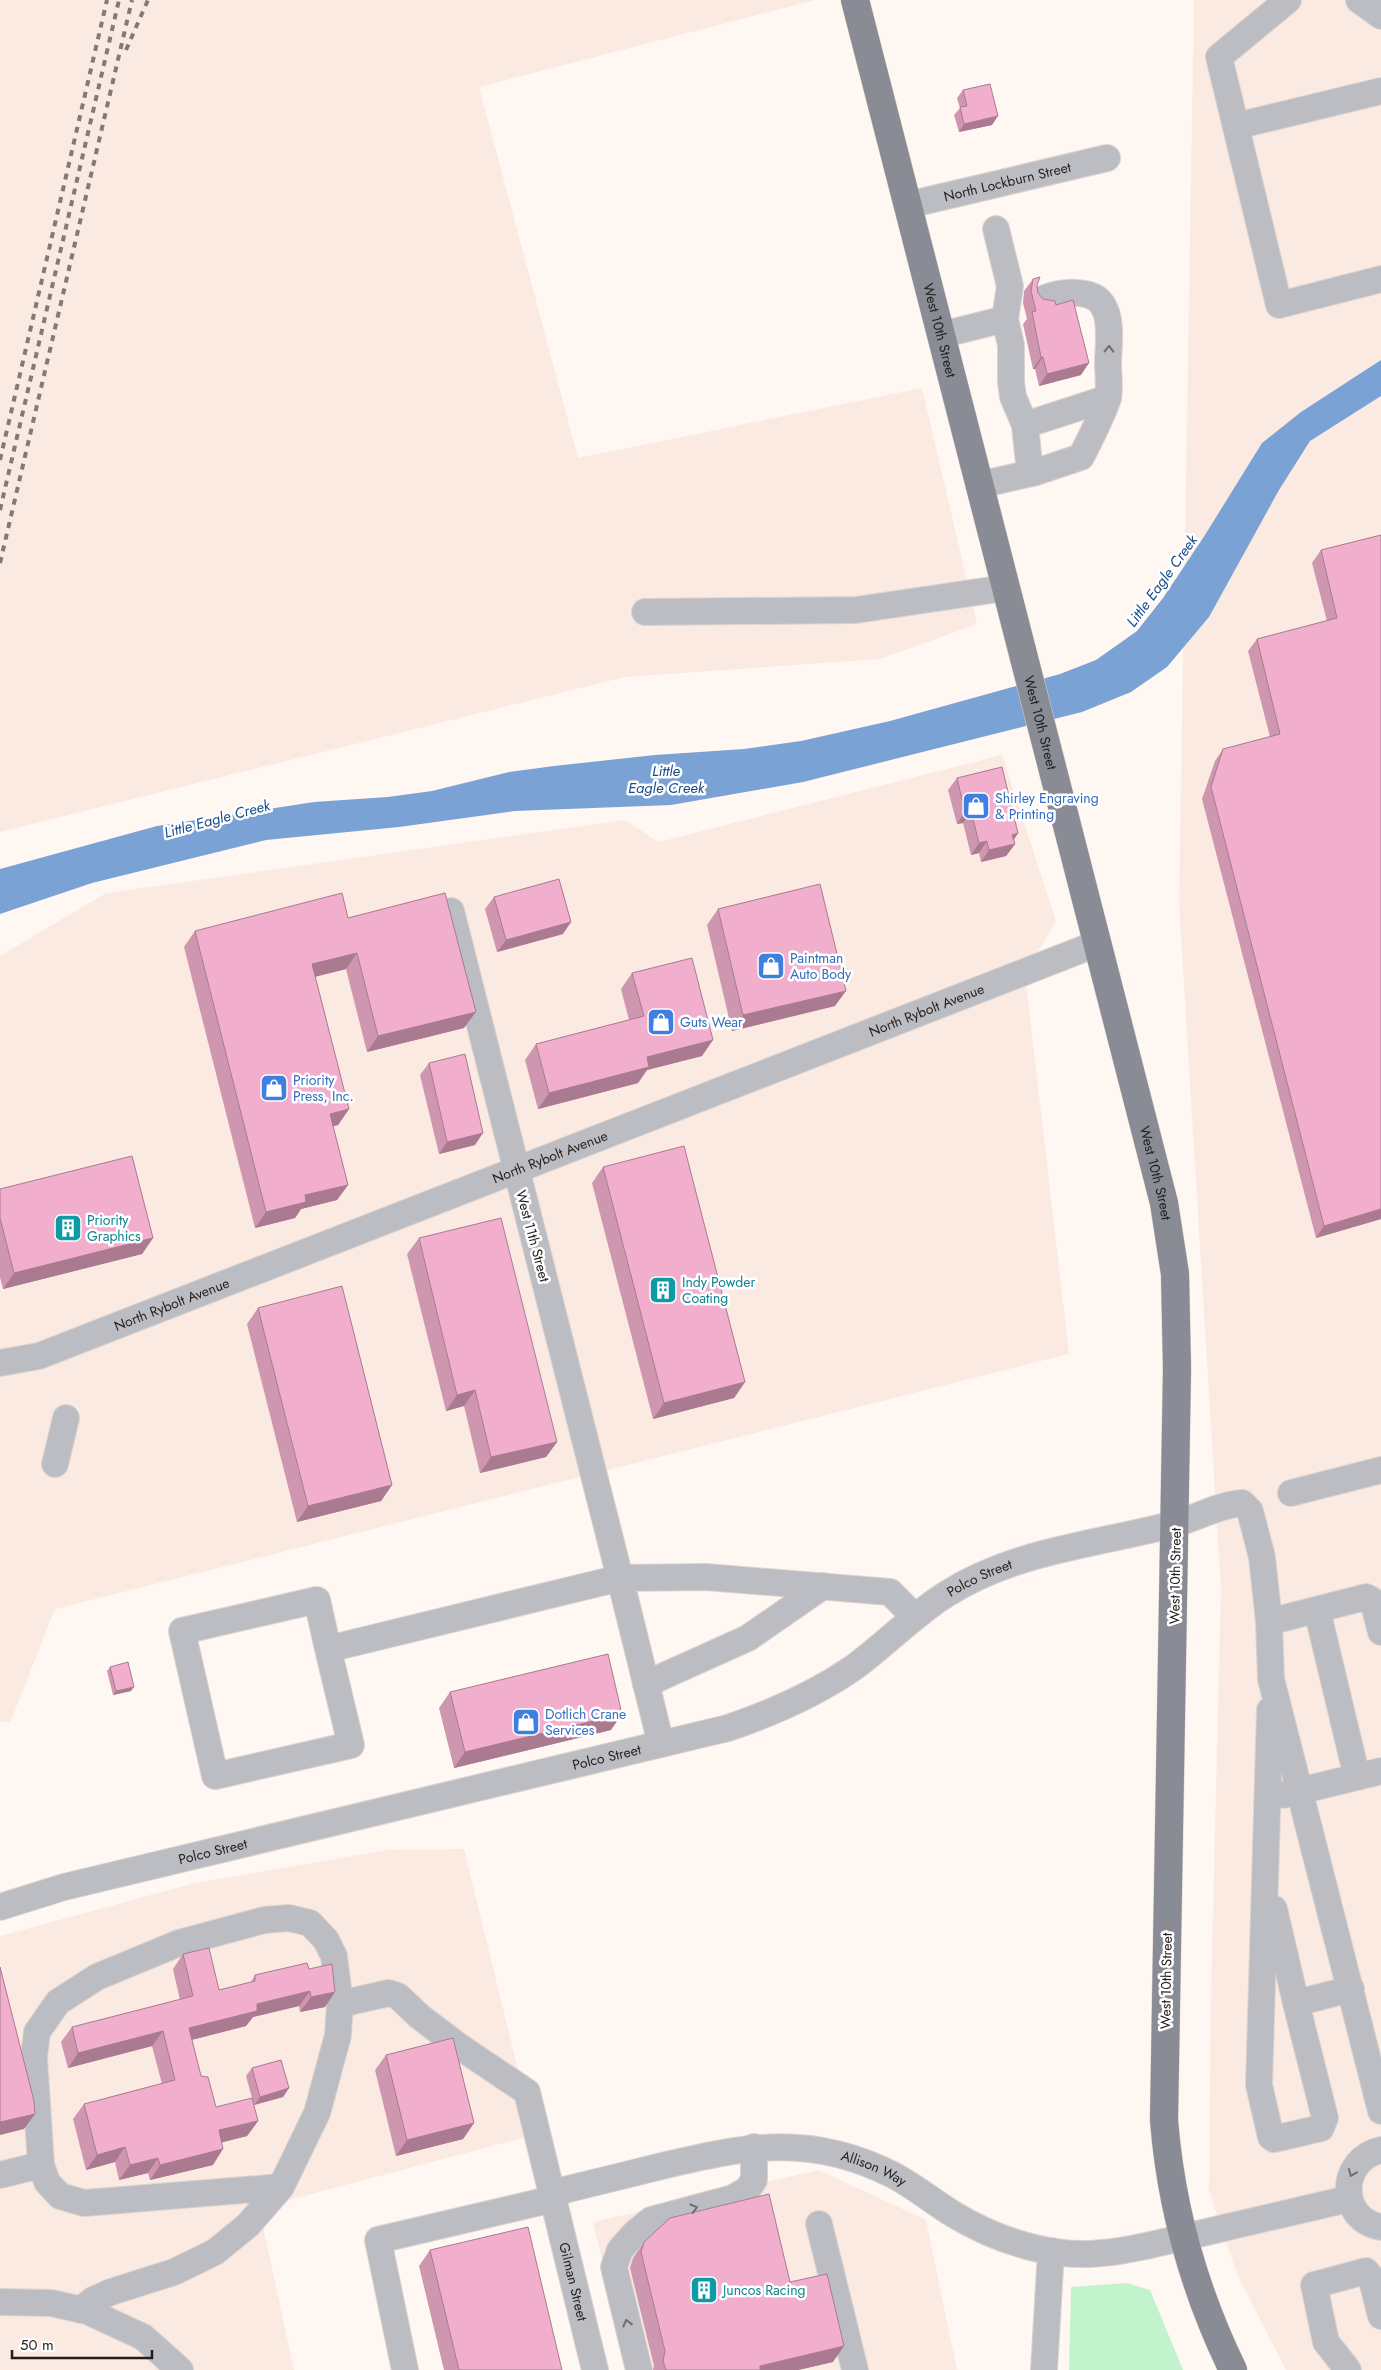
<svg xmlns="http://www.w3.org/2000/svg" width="1381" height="2370" font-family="Jost,sans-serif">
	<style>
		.built { fill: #fbeae1 }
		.green { fill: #c3f3cd }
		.water { fill: #7ba2d4 }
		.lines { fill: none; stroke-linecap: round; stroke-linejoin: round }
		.minor-casing { stroke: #dcd4d0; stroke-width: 28 }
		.major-casing { stroke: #dcd4d0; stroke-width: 29 }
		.minor { stroke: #bcbdc3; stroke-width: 26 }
		.major { stroke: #898b95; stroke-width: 28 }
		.rail { stroke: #817a77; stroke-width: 4; stroke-dasharray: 6 6; stroke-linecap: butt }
		.wall { fill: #cf96b0 }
		.shaded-wall { fill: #a97a90 }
		.building { fill: #f1afcd; stroke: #a97a90 }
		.oneway { stroke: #706e70 }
		.labels { text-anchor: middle; stroke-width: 5; stroke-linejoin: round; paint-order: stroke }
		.street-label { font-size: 14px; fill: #231e1c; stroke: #fff }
		.shop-label { font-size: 14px; fill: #366cbe; stroke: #fff; text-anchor: start }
		.culture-label { font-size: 14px; fill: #0d838f; stroke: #fff; text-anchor: start }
		.water-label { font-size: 15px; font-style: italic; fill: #194d8b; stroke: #fff }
	</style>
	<rect width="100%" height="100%" fill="#fff7f2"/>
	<g class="built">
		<path d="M0,0H815L479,87L578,458L922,388L977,624L880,659L625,677L0,832Z"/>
		<path d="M1194,0H1381V2370H1286L1237,2274L1209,2191L1211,1993L1221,1590L1179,903Z"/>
		<path d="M1002,755L1056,921L1025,974L1069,1354L55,1609L10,1723L0,1721V956L106,893L625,820L659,842Z"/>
		<path d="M464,1849L534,2135L259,2208L294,2370H0V1936L195,1883L388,1850Z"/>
		<path d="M819,2170L926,2220L957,2370H628L593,2222Z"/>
	</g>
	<path class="green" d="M1127,2283L1150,2290L1183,2370H1069L1071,2287Z"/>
	<path class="water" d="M1381,360V396L1310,441L1279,490L1209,617L1167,667L1131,692L1082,712L803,782L671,805L515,811L399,827L266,840L92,883L0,914V869L157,826L314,802L388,797L432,791L509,772L554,766L655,755L744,749L801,741L890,721L1060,674L1096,660L1137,631L1163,598L1205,535L1262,443L1301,412Z"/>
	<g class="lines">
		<g class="minor-casing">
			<g id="minor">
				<path d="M1288,0L1219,57L1279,305L1381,279"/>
				<path d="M1359,0L1381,16"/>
				<path d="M1236,126L1381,91"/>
				<path id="s1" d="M908,205L1107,158"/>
				<path d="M996,229L1010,286L1005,319"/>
				<path d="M941,335L1005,319L1011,345V382L1013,397L1025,425L1030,473"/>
				<path d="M1025,425L1108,398"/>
				<path d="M979,485L1036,472L1081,457C1089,441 1104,413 1108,397C1110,386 1108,373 1108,362C1109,334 1116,294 1077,293C1064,292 1055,294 1043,299"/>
				<path d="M645,612L856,610L1005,588"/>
				<path id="s2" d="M0,1363L39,1356L1096,944"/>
				<path d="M55,1464L66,1418"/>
				<path d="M1291,1493L1381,1470"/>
				<path d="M1317,1610L1357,1777"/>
				<path d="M1269,1622L1366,1597L1373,1601L1381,1632"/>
				<path d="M328,1649L317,1600L182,1631L215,1776L351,1745L328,1649L620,1578L451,911"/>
				<path d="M646,1684L748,1638L823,1586"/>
				<path d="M1270,1710L1259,2085L1271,2137L1274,2139L1321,2128L1325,2118L1296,2003L1351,1989"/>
				<path d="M661,1744L620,1578L706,1577L890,1592L915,1617"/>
				<path d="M1283,1795L1381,1771"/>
				<path id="s3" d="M0,1907L64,1887L728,1728C772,1713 814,1695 853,1668C885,1645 912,1616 945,1595C1015,1550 1095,1545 1174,1524C1197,1518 1218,1505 1242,1503L1250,1511L1262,1557L1269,1622L1271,1679L1381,2111"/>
				<path d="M1274,1909L1296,2003"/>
				<path id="s4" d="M340,2004L389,1993L398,1996L419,2016L457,2045L527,2092L595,2370"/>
				<path d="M1381,2150C1339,2159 1337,2219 1381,2227"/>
				<path d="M0,2175L41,2165"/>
				<path id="s5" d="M552,2193C589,2184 625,2175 662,2166C747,2146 810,2133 893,2175C914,2186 932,2201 953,2214C986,2234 1023,2248 1062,2253C1108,2258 1153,2244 1198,2234C1248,2222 1298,2211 1348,2199"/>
				<path d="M819,2224L855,2370"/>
				<path d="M0,2302L51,2303L87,2311L143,2337L180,2370"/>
				<path d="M81,2310L93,2300L111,2292L174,2272L215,2252L248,2225L281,2187L317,2113L338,2035L340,2004L334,1956L326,1940L310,1923L289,1918L264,1920L179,1943L97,1977L58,2002L37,2032L34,2057L41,2165L47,2182L60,2196L84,2203L281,2187"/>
				<path d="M405,2370L378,2240L553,2199"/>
				<path d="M639,2370L614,2267L620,2250L634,2234L651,2220L733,2198L747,2190L754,2180V2147"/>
				<path d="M1044,2370L1051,2251"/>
				<path d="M1348,2370L1326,2342L1314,2285L1366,2271L1371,2277L1381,2316"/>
			</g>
		</g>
		<g class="major-casing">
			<g id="major">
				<path id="s6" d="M855,0L1164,1203L1175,1274L1177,1369L1164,2120C1171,2209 1194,2290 1233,2370"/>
			</g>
		</g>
		<use href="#minor" class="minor"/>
		<use href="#major" class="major"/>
		<g class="rail">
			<path d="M126,50L148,0"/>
			<path d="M0,460L107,0"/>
			<path d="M0,510L119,0"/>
			<path d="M0,563L132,0"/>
		</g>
	</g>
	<g class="wall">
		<path d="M963,90L992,125L959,132L954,115L960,108L957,98Z"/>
		<path d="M1033,279L1037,285L1038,293L1081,375L1039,386L1035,369H1033L1023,324L1027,319L1023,303L1024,291Z"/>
		<path d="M1381,535V1219L1316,1238L1202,799L1215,761L1223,749L1270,737L1248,651L1257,639L1327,621L1312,563L1321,550Z"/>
		<path d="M957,778L1018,833L1014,840L1015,844L1006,856L981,862L979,853L971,855L963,823L957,824L948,790Z"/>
		<path d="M494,897L563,934L497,952L485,909Z"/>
		<path d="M718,909L835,1006L732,1031L707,925Z"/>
		<path d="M348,918L464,1028L367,1052L346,969L315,977L349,1109L338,1125L333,1126L348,1185L337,1200L301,1209L295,1218L255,1228L184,947L195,931Z"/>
		<path d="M632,973L702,1056L647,1070L638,1083L538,1109L525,1060L536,1044L629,1020L621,989Z"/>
		<path d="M429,1063L475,1145L439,1154L420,1075Z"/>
		<path d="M603,1167L745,1382L734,1398L653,1419L592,1183Z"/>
		<path d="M0,1189L153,1238L142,1254L3,1289L0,1277Z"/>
		<path d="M419,1238L557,1442L546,1457L480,1473L464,1406L446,1411L407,1254Z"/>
		<path d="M258,1308L392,1485L381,1501L297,1522L247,1324Z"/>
		<path d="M110,1667L131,1691L113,1695L107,1671Z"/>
		<path d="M450,1692L611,1730L454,1768L439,1708Z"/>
		<path d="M183,1954L219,1990L251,1982L255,1975L309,1969L325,2007L300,2012L299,2006L253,2017L246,2026L192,2040L201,2076L216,2107L258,2121L247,2136L222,2142L213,2165L150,2180L148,2173L119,2180L115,2162L86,2170L73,2119L84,2104L162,2084L152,2046L68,2068L61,2042L72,2027L180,2000L173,1969Z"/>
		<path d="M386,2055L474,2123L463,2139L396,2156L375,2070Z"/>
		<path d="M252,2068L289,2088L283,2097L254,2105L246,2076Z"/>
		<path d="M644,2242L790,2282L833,2362L798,2370H653L654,2366L630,2268L633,2258Z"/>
		<path d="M430,2250L562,2370H444L419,2266Z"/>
	</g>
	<g class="shaded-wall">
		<path d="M998,116L992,125L959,132L964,124Z"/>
		<path d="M1041,357H1043L1035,369H1033Z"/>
		<path d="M1089,363L1081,375L1039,386L1047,374Z"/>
		<path d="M971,811L963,823L957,824L965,812Z"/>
		<path d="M1018,833L1010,845L1015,844L1006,856L981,862L989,850L1012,835Z"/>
		<path d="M987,841L979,853L971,855L979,843Z"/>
		<path d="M571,922L563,934L497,952L506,940Z"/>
		<path d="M357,953L346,969L301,980L312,964Z"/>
		<path d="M846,991L835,1006L732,1031L743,1015Z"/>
		<path d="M476,1012L464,1028L367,1052L378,1036Z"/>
		<path d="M713,1040L702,1056L647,1070L638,1083L538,1109L549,1093L647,1057Z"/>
		<path d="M349,1109L338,1125L319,1130L330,1114Z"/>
		<path d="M483,1133L475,1145L439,1154L447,1142Z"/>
		<path d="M348,1185L337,1200L301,1209L295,1218L255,1228L266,1212L305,1195Z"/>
		<path d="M1381,1209V1219L1316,1238L1324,1226Z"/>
		<path d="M153,1238L142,1254L3,1289L14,1273Z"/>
		<path d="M745,1382L734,1398L653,1419L664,1403Z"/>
		<path d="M475,1390L464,1406L446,1411L457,1395Z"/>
		<path d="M557,1442L546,1457L480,1473L491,1457Z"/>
		<path d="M392,1485L381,1501L297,1522L308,1506Z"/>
		<path d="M134,1687L131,1691L113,1695L116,1691Z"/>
		<path d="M622,1714L611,1730L454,1768L465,1752Z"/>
		<path d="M310,1991L299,2006L253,2017L246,2026L179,2043L189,2028L257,2004Z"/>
		<path d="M335,1992L325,2007L300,2012L311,1997Z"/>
		<path d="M163,2031L152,2046L68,2068L78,2053Z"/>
		<path d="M289,2088L283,2097L254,2105L260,2097Z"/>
		<path d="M35,2114L24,2129L0,2135V2122Z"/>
		<path d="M258,2121L247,2136L208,2146L219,2130Z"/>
		<path d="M474,2123L463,2139L396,2156L407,2140Z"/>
		<path d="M125,2147L115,2162L86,2170L97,2155Z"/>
		<path d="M223,2149L213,2165L150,2180L160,2165Z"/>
		<path d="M158,2158L148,2173L119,2180L130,2165Z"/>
		<path d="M844,2346L833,2362L798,2370H757L760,2366Z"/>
	</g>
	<g class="building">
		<path d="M990,84L998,116L964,124L960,107L967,106L963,90Z"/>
		<path d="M1040,277L1037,285L1038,293L1043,299L1055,301L1056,305L1073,300L1089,363L1047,374L1043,357H1041L1032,312L1036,311L1031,291L1033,279Z"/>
		<path d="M1381,535V1209L1324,1226L1211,787L1223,749L1280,734L1257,639L1337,618L1321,550Z"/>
		<path d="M1002,767L1018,833L1012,835L1015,844L989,850L987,841L979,843L971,811L965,812L957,778Z"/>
		<path d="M559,879L571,922L506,940L494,897Z"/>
		<path d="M820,884L846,991L743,1015L718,909Z"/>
		<path d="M342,893L348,918L445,893L476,1012L378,1036L357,953L312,964L349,1109L330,1114L348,1185L305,1195L306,1202L266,1212L195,931Z"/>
		<path d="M692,958L713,1040L647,1057L649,1067L549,1093L536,1044L644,1016L632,973Z"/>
		<path d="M465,1054L483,1133L447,1142L429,1063Z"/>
		<path d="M684,1146L745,1382L664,1403L603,1167Z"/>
		<path d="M132,1156L153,1238L14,1273L0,1218V1189Z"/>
		<path d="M501,1218L557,1442L491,1457L475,1390L457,1395L419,1238Z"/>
		<path d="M342,1286L392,1485L308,1506L258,1308Z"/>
		<path d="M608,1654L622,1714L465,1752L450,1692Z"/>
		<path d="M128,1662L134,1687L116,1691L110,1667Z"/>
		<path d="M209,1948L219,1990L255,1981V1975L307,1963L309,1969L332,1964L335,1992L311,1997L310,1991L257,2004V2011L189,2028L201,2076L208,2077L216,2107L252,2098L258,2121L219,2130L223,2149L160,2165L158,2158L130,2165L125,2147L97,2155L84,2104L175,2080L163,2031L78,2053L72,2027L193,1996L183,1954Z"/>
		<path d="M0,1967L34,2101L35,2114L0,2122Z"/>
		<path d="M453,2038L474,2123L407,2140L386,2055Z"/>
		<path d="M281,2060L289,2088L260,2097L252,2068Z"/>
		<path d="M769,2194L790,2282L827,2274L844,2346L760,2366V2370H666L663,2361L665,2351L641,2252L644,2242L670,2218Z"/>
		<path d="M528,2227L562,2370H459L430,2250Z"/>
	</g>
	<defs><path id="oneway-chevron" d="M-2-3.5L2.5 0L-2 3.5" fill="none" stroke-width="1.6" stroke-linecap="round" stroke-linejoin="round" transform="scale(1.25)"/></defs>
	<g class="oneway">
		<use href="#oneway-chevron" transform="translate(1109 349) rotate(-89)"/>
		<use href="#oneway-chevron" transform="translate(1352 2173) rotate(112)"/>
		<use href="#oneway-chevron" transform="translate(694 2208) rotate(-16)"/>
		<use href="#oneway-chevron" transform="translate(627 2323) rotate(-104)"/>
	</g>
	<defs>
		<g id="shop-square" transform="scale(1.4375)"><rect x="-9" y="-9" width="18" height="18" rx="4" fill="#3f7fe0" stroke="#fff"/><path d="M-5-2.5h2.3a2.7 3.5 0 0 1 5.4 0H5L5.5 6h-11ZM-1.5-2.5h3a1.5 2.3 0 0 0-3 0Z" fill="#fff"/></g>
		<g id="building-square" transform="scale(1.4375)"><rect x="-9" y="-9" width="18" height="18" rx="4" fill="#0f9aa8" stroke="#fff"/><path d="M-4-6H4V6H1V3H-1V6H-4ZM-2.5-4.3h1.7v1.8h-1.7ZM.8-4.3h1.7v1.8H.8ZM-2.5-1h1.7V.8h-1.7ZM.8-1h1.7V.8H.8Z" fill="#fff"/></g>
	</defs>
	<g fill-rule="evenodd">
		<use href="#shop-square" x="976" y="806"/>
		<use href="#shop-square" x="771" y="966"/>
		<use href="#shop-square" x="661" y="1022"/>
		<use href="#shop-square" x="274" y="1088"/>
		<use href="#building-square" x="68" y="1228"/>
		<use href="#building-square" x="663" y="1290"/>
		<use href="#shop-square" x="526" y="1722"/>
		<use href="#building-square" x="704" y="2290"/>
	</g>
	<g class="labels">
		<g class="street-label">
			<text dy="5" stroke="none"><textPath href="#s1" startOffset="102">North Lockburn Street</textPath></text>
			<text dy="5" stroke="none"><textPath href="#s6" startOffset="341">West 10th Street</textPath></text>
			<text dy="5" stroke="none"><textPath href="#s6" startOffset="746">West 10th Street</textPath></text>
			<text dy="5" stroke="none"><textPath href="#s2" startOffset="992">North Rybolt Avenue</textPath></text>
			<text dy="5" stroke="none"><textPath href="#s2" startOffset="588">North Rybolt Avenue</textPath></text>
			<text dy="5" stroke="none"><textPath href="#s6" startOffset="1211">West 10th Street</textPath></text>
			<text transform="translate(533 1236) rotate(75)" y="5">West 11th Street</text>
			<text dy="5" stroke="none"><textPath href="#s2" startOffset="182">North Rybolt Avenue</textPath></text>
			<text transform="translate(1175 1576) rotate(-89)" y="5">West 10th Street</text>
			<text dy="5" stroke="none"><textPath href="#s3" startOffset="1045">Polco Street</textPath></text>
			<text dy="5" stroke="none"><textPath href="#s3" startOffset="625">Polco Street</textPath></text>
			<text dy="5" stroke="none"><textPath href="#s3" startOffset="220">Polco Street</textPath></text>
			<text transform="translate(1166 1981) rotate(-89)" y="5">West 10th Street</text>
			<text dy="5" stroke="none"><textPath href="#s5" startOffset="330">Allison Way</textPath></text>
			<text dy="5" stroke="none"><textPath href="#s4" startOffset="416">Gilman Street</textPath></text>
		</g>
		<g class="shop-label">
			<text x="995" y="803">Shirley Engraving<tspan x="995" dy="16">&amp; Printing</tspan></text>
			<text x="790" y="963">Paintman<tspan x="790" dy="16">Auto Body</tspan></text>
			<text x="680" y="1027">Guts Wear</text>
			<text x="293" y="1085">Priority<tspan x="293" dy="16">Press, Inc.</tspan></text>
			<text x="545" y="1719">Dotlich Crane<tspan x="545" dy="16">Services</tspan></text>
		</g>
		<g class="culture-label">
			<text x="87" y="1225">Priority<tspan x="87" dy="16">Graphics</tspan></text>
			<text x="682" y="1287">Indy Powder<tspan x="682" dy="16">Coating</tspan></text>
			<text x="723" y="2295">Juncos Racing</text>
		</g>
		<g class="water-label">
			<text transform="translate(1162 581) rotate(-54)" y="5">Little Eagle Creek</text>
			<text x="666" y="776">Little<tspan x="666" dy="17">Eagle Creek</tspan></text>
			<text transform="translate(217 819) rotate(-15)" y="5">Little Eagle Creek</text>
		</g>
	</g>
	<path d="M12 2350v8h140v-8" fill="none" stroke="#231e1c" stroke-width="2.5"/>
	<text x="20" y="2350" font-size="15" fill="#231e1c" stroke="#ffffff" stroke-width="4" paint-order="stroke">50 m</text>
</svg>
